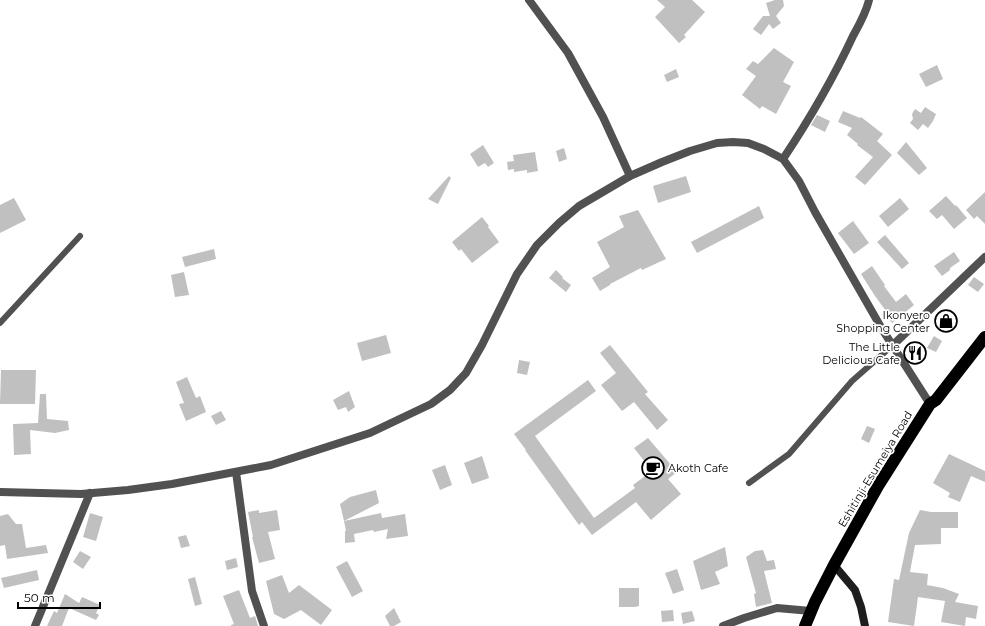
<svg xmlns="http://www.w3.org/2000/svg" width="985" height="626" font-family="Montserrat,sans-serif">
	<style>
		.building { fill: #c0c0c0 }
		.lines { fill: none; stroke-linecap: round; stroke-linejoin: round }
		.lane { stroke: #515151; stroke-width: 6 }
		.street { stroke: #515151; stroke-width: 8 }
		.secondary { stroke: #1e1e1e; stroke-width: 8 }
		.highway { stroke: #000; stroke-width: 12 }
		.labels { text-anchor: middle; stroke-width: 3.5; stroke-linejoin: round; paint-order: stroke }
		.poi-label { font-size: 11px; fill: #000; stroke: #fff; text-anchor: end }
		.street-label { font-size: 11px; fill: #000; stroke: #fff }
	</style>
	<rect width="100%" height="100%" fill="#fff"/>
	<g class="building">
		<path d="M657,0H692L705,12L684,35L686,37L679,43L655,17L665,7Z"/>
		<path d="M775,0H783L784,6L776,16L781,23L773,29L769,24L761,35L753,29L763,16H770L766,3Z"/>
		<path d="M774,48L794,62L783,82L791,86L776,114L762,106L760,109L742,95L756,76L746,69L753,61L758,64Z"/>
		<path d="M937,65L943,79L926,87L919,74Z"/>
		<path d="M676,69L679,77L667,82L664,75Z"/>
		<path d="M925,107L936,114L933,121L928,128L923,124L918,130L910,123L913,119L912,114L915,109L921,113Z"/>
		<path d="M843,111L860,118L861,117L883,134L877,141L892,155L865,185L855,177L873,157L857,145L858,144L847,135L852,128L838,122Z"/>
		<path d="M817,115L830,121L825,132L811,125Z"/>
		<path d="M906,142L927,168L919,175L897,153Z"/>
		<path d="M483,145L494,163L488,167L485,163L478,167L470,154Z"/>
		<path d="M564,148L567,159L559,162L556,151Z"/>
		<path d="M535,152L538,171L527,173V170L514,172V169L508,170L507,162L514,161L513,155Z"/>
		<path d="M449,176L451,178L438,204L428,199Z"/>
		<path d="M686,176L691,192L658,203L653,186Z"/>
		<path d="M985,192V224L977,216L974,219L966,210Z"/>
		<path d="M946,196L955,206L956,205L967,218L954,229L942,215L937,219L929,211Z"/>
		<path d="M14,198L26,220L0,233V205Z"/>
		<path d="M900,198L909,209L888,227L879,216Z"/>
		<path d="M759,206L764,218L697,253L691,242Z"/>
		<path d="M638,210L666,259L642,270L641,268L610,284V285L600,291L592,278L610,267L597,242L624,227L619,216Z"/>
		<path d="M482,217L489,226L488,227L499,242L472,263L461,249L459,251L452,242Z"/>
		<path d="M853,221L869,243L854,254L838,233Z"/>
		<path d="M885,235L909,263L902,269L877,242Z"/>
		<path d="M214,249L216,259L185,267L182,257Z"/>
		<path d="M954,252L960,261L950,268V270L942,276L934,266Z"/>
		<path d="M872,266L885,285L884,286L896,302L906,294L914,305L892,323L883,313L886,311L875,296L861,274Z"/>
		<path d="M556,270L563,277L562,278L571,285L566,292L549,278Z"/>
		<path d="M184,272L189,295L175,297L171,275Z"/>
		<path d="M974,277L984,284L978,292L968,285Z"/>
		<path d="M386,335L391,353L362,361L357,343Z"/>
		<path d="M934,336L942,341L936,352L927,348Z"/>
		<path d="M610,345L648,392L645,394L668,420L657,430L634,402L622,411L601,385L616,373L600,353Z"/>
		<path d="M519,360L530,362L527,375L517,373Z"/>
		<path d="M1,370H36L35,404H0Z"/>
		<path d="M187,377L196,398L200,396L206,412L186,421L179,404L184,403L176,382Z"/>
		<path d="M588,380L596,391L535,436L594,518L635,488L633,485L652,471L634,448L648,438L677,472L668,479L681,494L651,520L636,502L592,535L582,522L579,525L525,450H526L514,434Z"/>
		<path d="M349,391L355,407L348,412L346,407L338,410L333,400Z"/>
		<path d="M40,394H46L47,419L68,421L69,430L55,433L30,430L31,454L14,455L13,424L38,423Z"/>
		<path d="M221,411L226,420L216,425L211,416Z"/>
		<path d="M867,426L875,429L869,443L861,439Z"/>
		<path d="M949,454L985,471V482L971,476L960,502L948,497L950,493L933,483Z"/>
		<path d="M482,456L489,478L472,484L464,463Z"/>
		<path d="M445,465L452,485L440,490L432,470Z"/>
		<path d="M376,490L379,503L344,521L340,504L350,497Z"/>
		<path d="M259,510V513L277,510L280,530L268,532L275,559L259,563L252,537H253L248,512Z"/>
		<path d="M920,510L931,512H958V528H941V544L915,545L910,572L928,574L927,585L943,588L959,594L955,602L978,606L976,619L966,617L965,626L941,622L945,601L918,597L914,626L888,622L894,579L899,580L909,533Z"/>
		<path d="M90,513L103,517L96,541L83,537Z"/>
		<path d="M381,513L382,518L405,514L408,536L386,539L388,529L374,532L373,530L354,534L355,542L345,543V531H346L344,521Z"/>
		<path d="M8,514L16,524H22L26,548L46,545L48,553L7,559L5,545L0,546V516Z"/>
		<path d="M186,535L190,546L181,548L178,537Z"/>
		<path d="M725,547L728,566L715,572L720,584L701,590L693,561Z"/>
		<path d="M763,550L767,561L774,560L776,569L764,571L772,603L756,607L754,594L756,593L746,557L755,551Z"/>
		<path d="M80,551L91,557L83,569L73,562Z"/>
		<path d="M236,558L238,567L227,570L225,561Z"/>
		<path d="M347,561L363,591L352,597L336,567Z"/>
		<path d="M677,569L684,590L673,594L665,573Z"/>
		<path d="M37,570L39,580L4,588L1,578Z"/>
		<path d="M282,575L289,593L299,585L332,610L321,625L301,610L284,619L274,614L266,581Z"/>
		<path d="M195,577L202,604L195,606L188,579Z"/>
		<path d="M619,588H639V606L635,607H619Z"/>
		<path d="M239,590L250,618L255,616L258,626H231V625L234,624L223,596Z"/>
		<path d="M65,594L79,603L82,597L100,605L96,613L99,615L96,620L69,608L62,626H47L54,611L57,613Z"/>
		<path d="M394,608L401,622L394,626H390L385,616Z"/>
		<path d="M673,610L674,621L662,622L661,611Z"/>
		<path d="M692,611L695,621L683,624L681,613Z"/>
	</g>
	<g class="lines">
		<g class="lane">
			<path d="M0,323L80,236"/>
			<path d="M749,483L789,454L852,381L893,345"/>
		</g>
		<g class="street">
			<path d="M529,0L568,53L603,117L630,176"/>
			<path d="M783,159C809,120 833,79 853,36C859,25 866,13 869,0"/>
			<path d="M893,345L985,257"/>
			<path d="M236,472L252,591L264,626"/>
			<path d="M0,492L81,494L128,490L172,484L271,465L370,433L431,404L450,390L466,373L482,345L517,274L537,245L559,223L579,206L630,176L662,162L690,151L717,143L733,142L748,143L764,149L783,159L799,181L815,212L882,329L930,404"/>
			<path d="M35,626L90,493"/>
			<path d="M723,626L744,618L777,608L811,611"/>
		</g>
		<path class="secondary" d="M834,565L855,590L861,607L865,626"/>
		<path class="highway" d="M805,626L815,602L834,565L878,486L930,404L936,400L985,337"/>
	</g>
	<defs>
		<g id="shop-ring" transform="scale(1.15)"><circle r="9.5" fill="#fff" stroke="#000" stroke-width="1.5"/><path d="M-5-2.5h2.3a2.7 3.5 0 0 1 5.4 0H5L5.5 6h-11ZM-1.5-2.5h3a1.5 2.3 0 0 0-3 0Z" fill="#000"/></g>
		<g id="restaurant-ring" transform="scale(1.15)"><circle r="9.5" fill="#fff" stroke="#000" stroke-width="1.5"/><path d="M-5-6h1v4h1v-4h1v4h1v-4h1v5L-1.5 .5V6h-2V.5L-5-1ZM5-6V6H3V1.5H1.5Q1.5-4 5-6Z" fill="#000"/></g>
		<g id="cafe-ring" transform="scale(1.15)"><circle r="9.5" fill="#fff" stroke="#000" stroke-width="1.5"/><path d="M-5.5-4.5H6V0H3Q3 3.5 0 3.5H-2.5Q-5.5 3.5-5.5 0ZM3-3.2v2h1.7v-2ZM-6 4.5H4V6H-6Z" fill="#000"/></g>
	</defs>
	<g fill-rule="evenodd">
		<use href="#shop-ring" x="946" y="321"/>
		<use href="#restaurant-ring" x="915" y="353"/>
		<use href="#cafe-ring" x="653" y="468"/>
	</g>
	<g class="labels">
		<g class="poi-label">
			<text x="930" y="319">Ikonyero<tspan x="930" dy="13">Shopping Center</tspan></text>
			<text x="900" y="351">The Little<tspan x="900" dy="13">Delicious Cafe</tspan></text>
			<text x="668" y="472" text-anchor="start">Akoth Cafe</text>
		</g>
		<g class="street-label">
			<text transform="translate(875 469) rotate(-59)" y="4">Eshitinji-Esumeiya Road</text>
		</g>
	</g>
	<path d="M18 602v6h82v-6" fill="none" stroke="#000000" stroke-width="2"/>
	<text x="24" y="602" font-size="12" fill="#000000" stroke="#ffffff" stroke-width="3" paint-order="stroke">50 m</text>
</svg>
